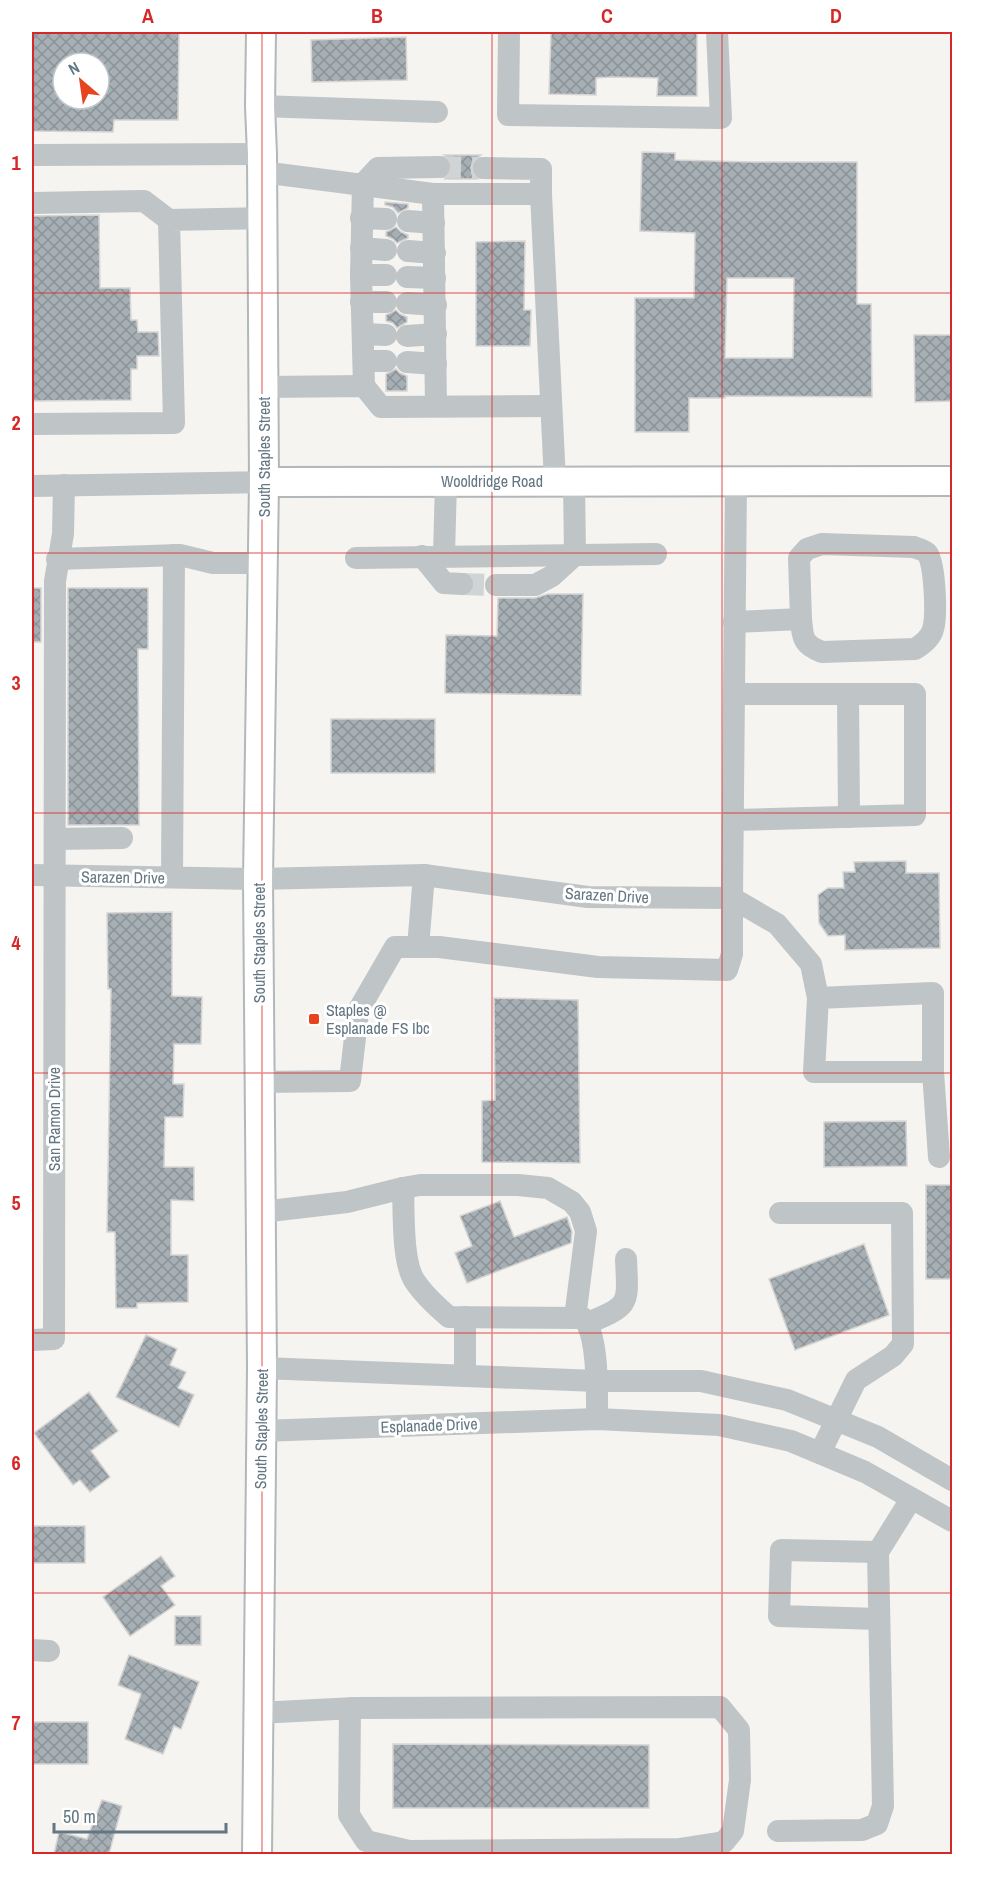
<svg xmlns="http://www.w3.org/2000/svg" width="984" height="1886" font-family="'Archivo Narrow',sans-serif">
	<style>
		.building { fill: url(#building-cross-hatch); stroke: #d6d5d3; stroke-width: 1.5; fill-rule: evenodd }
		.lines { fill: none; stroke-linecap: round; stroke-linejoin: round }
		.minor-tunnel { stroke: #d0d4d4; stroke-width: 22; stroke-dasharray: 22 11; stroke-linecap: butt }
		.major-casing { stroke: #b2b7ba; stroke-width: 32 }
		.minor { stroke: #bfc4c6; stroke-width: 22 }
		.major { stroke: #fff; stroke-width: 28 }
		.grid { fill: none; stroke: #d62828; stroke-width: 1.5; stroke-opacity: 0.55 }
		.poi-dot { fill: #e6441f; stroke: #fff; stroke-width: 2 }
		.labels { text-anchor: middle; stroke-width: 6; stroke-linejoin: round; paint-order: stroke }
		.street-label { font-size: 16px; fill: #637682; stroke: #fff }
		.poi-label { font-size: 16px; fill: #637682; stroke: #fff; text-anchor: start }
		.neatline { fill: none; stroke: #d62828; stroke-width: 2 }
		.grid-label { font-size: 20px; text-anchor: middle; font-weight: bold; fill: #d62828 }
	</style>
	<defs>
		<pattern id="building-cross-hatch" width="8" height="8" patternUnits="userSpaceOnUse" patternTransform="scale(1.5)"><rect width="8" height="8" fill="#a6afb4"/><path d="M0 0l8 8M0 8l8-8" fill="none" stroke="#8b9398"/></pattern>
	</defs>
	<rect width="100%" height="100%" fill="#f5f4f0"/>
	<g class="building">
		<path d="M32,32H179L178,120H114L113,132L32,131ZM63,63H99V99H63Z"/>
		<path d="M551,32H697V96H657L658,78L612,77L596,78V95L549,94Z"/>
		<path d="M406,37L407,80L312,82L311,40Z"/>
		<path d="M642,152L675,153V160L751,162H857V304H871L872,397L725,396V398H689V432H635V298H694L695,233L640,231ZM727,278H794L793,358H725Z"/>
		<path d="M444,155H481L473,161L471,167L472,174L477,179H445L450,174L452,166L450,160Z"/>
		<path d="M385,202L408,204V208L398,213L393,207L385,205Z"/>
		<path d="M99,215L100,288H130L131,320H137L138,332H158L159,356H137V369H131V400L32,401V216Z"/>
		<path d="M396,227L401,232L408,235V238L397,243L393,239L386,236V232Z"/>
		<path d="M525,241L524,310H531L530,346H476V242Z"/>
		<path d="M396,310L400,314L407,317V322L397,328L393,323L386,321V315Z"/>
		<path d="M914,335H952V401L915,402Z"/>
		<path d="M396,369L400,373L407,376V391H386V374Z"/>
		<rect x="32" y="588" width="9" height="54"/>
		<path d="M68,588H148V649H138L139,825H68Z"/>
		<path d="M548,594H583L581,695L445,693L446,635L497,636L498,598H535Z"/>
		<rect x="331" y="719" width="104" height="54"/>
		<path d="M906,861V873H939L940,948L845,950V935L828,936L819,923L818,895L828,888H844L843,872H855L854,862Z"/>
		<path d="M172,912V996L202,997L201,1044H174L173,1084H184L183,1117H165L164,1167H194V1201L171,1200V1255H188V1302L137,1303V1308H116L115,1232H107L111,989H108L107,913Z"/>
		<path d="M494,998L578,1000L580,1163L482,1162V1101L495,1100Z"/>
		<path d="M906,1121L907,1166L824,1167V1122Z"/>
		<rect x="926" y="1185" width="26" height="94"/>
		<path d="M500,1201L514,1237L567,1217L572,1232L571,1243L467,1283L455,1253L472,1246L460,1216Z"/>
		<path d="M864,1244L889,1315L795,1350L769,1279Z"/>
		<path d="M146,1335L177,1349L170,1365L186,1372L178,1388L194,1395L179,1427L116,1397Z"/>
		<path d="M89,1392L118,1431L91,1451L110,1477L90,1492L80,1480L73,1485L34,1433Z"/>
		<rect x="32" y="1526" width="53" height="37"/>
		<path d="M161,1556L175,1576L161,1586L175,1605L130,1636L103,1597Z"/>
		<rect x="175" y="1616" width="26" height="29"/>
		<path d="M129,1655L199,1682L181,1729L174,1726L163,1754L125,1739L141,1694L118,1685Z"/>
		<rect x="32" y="1722" width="56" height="42"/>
		<path d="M393,1744L649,1745V1808H393Z"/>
		<path d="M102,1800L122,1806L109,1854H54L59,1832L87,1839Z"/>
	</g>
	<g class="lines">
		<g class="minor-tunnel">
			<path d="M439,167L484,168"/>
			<path d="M462,584L496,585"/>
		</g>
		<g class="major-casing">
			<g id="major">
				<path d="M264,482L952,481"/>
				<path d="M257,1854L262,1368L258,879L264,482L262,154L260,106L261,32"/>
			</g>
		</g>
		<g class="minor">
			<path d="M509,32L508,115L721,118L717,32"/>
			<path d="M260,106L437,112"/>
			<path d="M32,155L262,154"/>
			<path d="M484,168L541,169V194"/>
			<path d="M262,172L433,194H541L555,481"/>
			<path d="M433,194L436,406"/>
			<path d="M32,203L144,201L169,220"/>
			<path d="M361,218L386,219"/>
			<path d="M408,221L434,223"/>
			<path d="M361,248L386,250"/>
			<path d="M408,251L435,253"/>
			<path d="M361,275H386"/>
			<path d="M407,277L435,278"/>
			<path d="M361,302H386"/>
			<path d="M407,303L436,305"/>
			<path d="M363,334L386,335"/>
			<path d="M407,336L436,334"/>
			<path d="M365,361H386"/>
			<path d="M407,362L436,364"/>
			<path d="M364,386L361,275L363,184L378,168L439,167"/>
			<path d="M264,387L364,386L381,407L551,406"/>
			<path d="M32,424L174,423L169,220L263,218"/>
			<path d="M32,486L264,482"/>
			<path d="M422,556L444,583L462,584"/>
			<path d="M444,556L446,481"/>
			<path d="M356,558L656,554"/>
			<path d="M57,559L180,555L213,563H263"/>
			<path d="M496,585H535L552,576L575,555L574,481"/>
			<path d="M734,622L801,619C803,638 802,644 822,652L915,649C923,644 931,638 933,629C937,617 935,561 927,553C924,550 918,549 914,547L822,544L807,549L799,558L801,619"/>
			<path d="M848,694L849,817"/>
			<path d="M733,820L915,815V694H734"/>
			<path d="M55,839L122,838"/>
			<path d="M32,875L258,879L424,875L588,897L732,898L736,481"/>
			<path d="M172,877L174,555"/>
			<path d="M732,898L777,924L811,964L818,998L933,993V1072H814L818,998"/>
			<path d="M418,947L424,875"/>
			<path d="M933,1072L939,1157"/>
			<path d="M260,1082L350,1081L358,1011L395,947H439L598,967L727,970L732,954V898"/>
			<path d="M403,1188L420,1185H518L548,1188L572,1202L580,1212L586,1231L575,1318"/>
			<path d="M261,1212L347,1202L403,1188C404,1212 402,1260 414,1280C423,1294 436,1306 449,1317L583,1318C599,1335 597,1395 597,1419"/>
			<path d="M780,1213H902L903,1344L893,1356L856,1380L820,1453"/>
			<path d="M465,1317V1376"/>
			<path d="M588,1323C631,1305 628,1305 626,1259"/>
			<path d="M32,1340L54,1339L55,581L63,534L64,485"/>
			<path d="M262,1368L597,1381H701L787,1400L878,1437L952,1480"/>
			<path d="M261,1431L597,1419L719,1425L791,1441L865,1472L952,1521"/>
			<path d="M878,1552L781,1550L779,1616L879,1619"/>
			<path d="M32,1650L49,1651"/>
			<path d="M258,1713L355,1708L720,1707L739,1730L740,1780L733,1831L724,1842L679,1849L409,1851L366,1841L349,1815L350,1708"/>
			<path d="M778,1831L862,1830L877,1824L883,1806L878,1552L911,1499"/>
		</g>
		<use href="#major" class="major"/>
	</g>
	<path class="grid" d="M262,32V1854M492,32V1854M722,32V1854M32,293H952M32,553H952M32,813H952M32,1073H952M32,1333H952M32,1593H952"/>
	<rect class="poi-dot" x="308" y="1013" width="12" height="12" rx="3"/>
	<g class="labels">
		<g class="street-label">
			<text transform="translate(264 457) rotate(-90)" y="6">South Staples Street</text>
			<text x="492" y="487">Wooldridge Road</text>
			<text transform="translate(123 877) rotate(1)" y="6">Sarazen Drive</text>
			<text transform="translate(607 895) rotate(3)" y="6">Sarazen Drive</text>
			<text transform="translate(259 943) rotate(-90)" y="6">South Staples Street</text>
			<text transform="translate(54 1119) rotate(-90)" y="6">San Ramon Drive</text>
			<text transform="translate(429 1425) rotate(-2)" y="6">Esplanade Drive</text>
			<text transform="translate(261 1429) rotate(-89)" y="6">South Staples Street</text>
		</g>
		<g class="poi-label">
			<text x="326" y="1016">Staples @<tspan x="326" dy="18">Esplanade FS Ibc</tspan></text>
		</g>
	</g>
	<rect width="984" height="1886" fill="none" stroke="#ffffff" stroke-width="66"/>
	<g transform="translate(81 81) rotate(331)"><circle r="28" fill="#ffffff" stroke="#c1c8cd" stroke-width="1.5"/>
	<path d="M0-4.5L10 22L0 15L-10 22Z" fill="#e6441f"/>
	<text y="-9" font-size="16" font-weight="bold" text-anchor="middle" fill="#637682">N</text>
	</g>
	<path d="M54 1823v9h172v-9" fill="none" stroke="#637682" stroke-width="3"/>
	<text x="63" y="1823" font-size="18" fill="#637682" stroke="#ffffff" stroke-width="4.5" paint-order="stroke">50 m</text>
	<rect x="33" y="33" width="918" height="1820" class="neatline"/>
	<g class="grid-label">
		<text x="148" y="23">A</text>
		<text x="377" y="23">B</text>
		<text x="607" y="23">C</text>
		<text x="836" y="23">D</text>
		<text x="16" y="170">1</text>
		<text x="16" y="430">2</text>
		<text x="16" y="690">3</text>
		<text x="16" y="950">4</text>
		<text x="16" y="1210">5</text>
		<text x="16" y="1470">6</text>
		<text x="16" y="1730">7</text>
	</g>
</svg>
